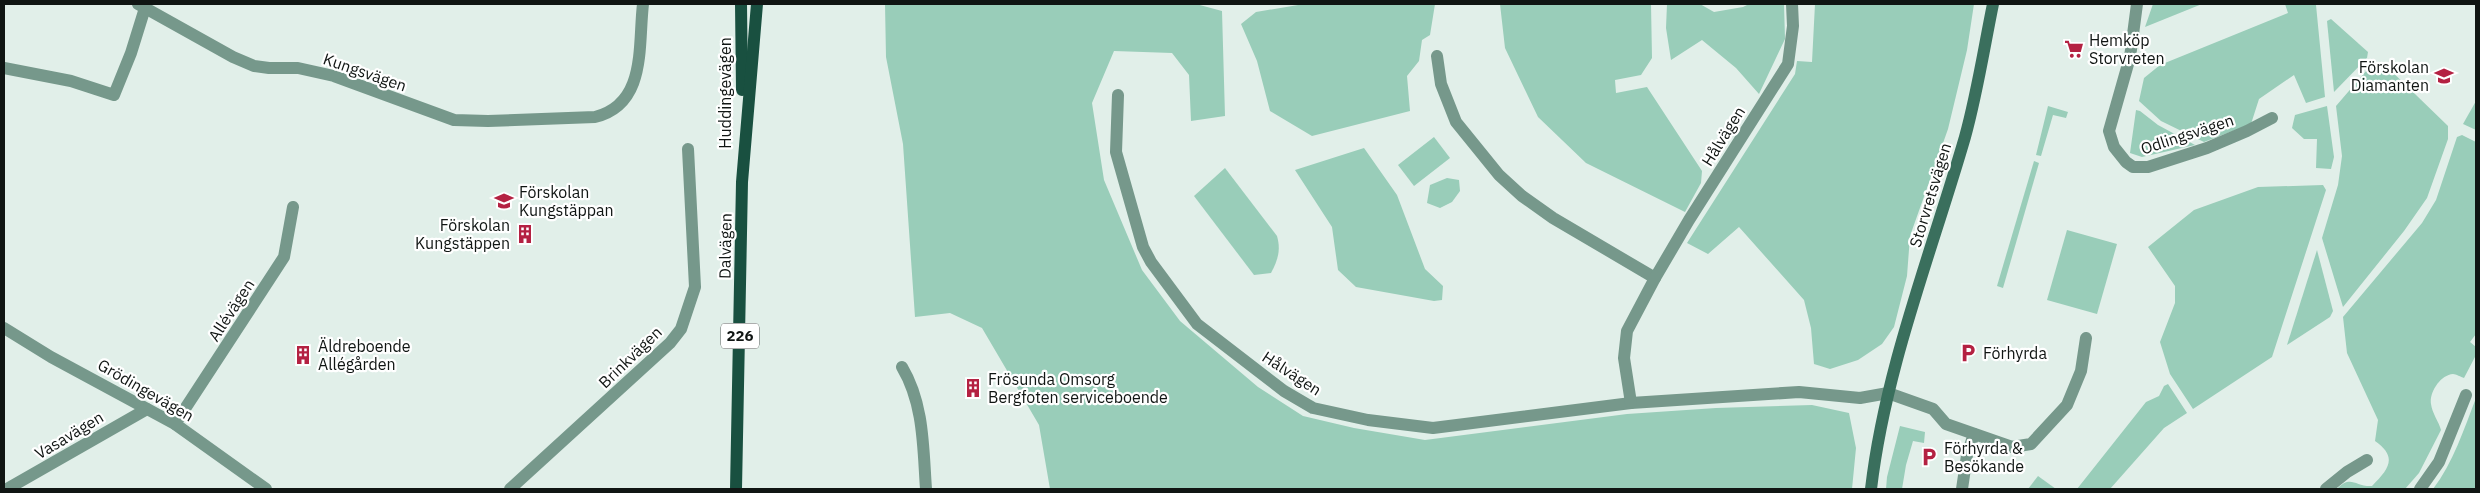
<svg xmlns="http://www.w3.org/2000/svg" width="2480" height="493" font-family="'IBM Plex Sans',sans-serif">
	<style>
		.green { fill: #99cdb9 }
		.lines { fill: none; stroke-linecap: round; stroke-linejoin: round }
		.street { stroke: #76988b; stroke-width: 12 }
		.secondary { stroke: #3a6f5d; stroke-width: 12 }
		.primary { stroke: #195040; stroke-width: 12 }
		.labels { text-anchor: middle; stroke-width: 4.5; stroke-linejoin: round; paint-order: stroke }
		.shield { fill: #fff; stroke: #585b5a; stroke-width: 1 }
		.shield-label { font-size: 15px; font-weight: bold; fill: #101513 }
		.poi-label { font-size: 16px; fill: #101513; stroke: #fff; text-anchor: start }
		.street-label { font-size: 16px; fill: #101513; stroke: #fff }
	</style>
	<rect width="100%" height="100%" fill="#e1efe9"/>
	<g class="green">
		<path d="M885,4H1196L1222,11L1225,116L1191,121L1189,75L1172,53L1114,51L1092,103L1104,180L1142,270L1180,321L1258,387L1303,416L1354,428L1425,440L1627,414L1716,408L1812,405L1849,413L1856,448L1852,489H1050L1039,425L982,328L950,313L915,317L903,144L886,57Z"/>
		<path d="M1304,4H1435L1430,35L1422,40L1419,61L1407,76L1410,111L1312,136L1270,111L1257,61L1241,24L1256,12Z"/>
		<path d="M1500,4H1651L1652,58L1641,75L1615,80L1616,93L1647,87L1702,171L1701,183L1685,212L1586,163L1538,117L1505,48Z"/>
		<path d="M1667,4H1700L1714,12L1743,7L1749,4H1784L1785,39L1759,94L1736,68L1702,40L1671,60L1666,28Z"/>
		<path d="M1815,4H1974L1967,50L1948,129L1910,236L1907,276L1894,327L1882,344L1858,360L1830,369L1814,364L1811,328L1804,300L1739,227L1708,254L1687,243L1795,74L1797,61L1812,62Z"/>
		<path d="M2153,4H2202L2145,27Z"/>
		<path d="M2285,4L2316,5L2325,97L2306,103L2294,75L2259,99L2251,124L2204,142L2161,121L2139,101L2144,78L2160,65L2288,13Z"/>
		<path d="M2331,19L2368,52L2367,58L2334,92L2327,21Z"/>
		<path d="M2382,62L2448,126V139L2427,198L2404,231L2343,307L2322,238L2338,185L2342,156L2336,106L2373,63Z"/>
		<path d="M2476,101V130L2463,124Z"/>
		<path d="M2048,106L2068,112L2066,118L2053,115L2041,156L2036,155Z"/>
		<path d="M2327,106L2334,157L2331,169L2316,168L2317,139H2304L2292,128L2295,115Z"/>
		<path d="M2136,110L2140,111L2158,125L2195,145L2142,157L2130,153Z"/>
		<path d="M2462,135L2476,142V334L2470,342L2476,347V355L2464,378C2461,377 2456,374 2453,374C2440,375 2429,393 2431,404C2432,413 2439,422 2441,430L2419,473L2405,489H2337C2351,474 2355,487 2372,486C2389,469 2398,457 2375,441L2378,420L2347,353L2343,317L2422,223L2436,200L2457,137Z"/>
		<path d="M1434,137L1450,158L1414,186L1398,165Z"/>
		<path d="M1364,148L1397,195L1425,269L1443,286L1442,300L1434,301L1356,287L1338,270L1332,227L1295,170Z"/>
		<path d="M2034,161L2039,163L2003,288L1997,286Z"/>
		<path d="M1225,168L1277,236C1281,250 1278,260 1271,273L1254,275L1194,196Z"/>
		<path d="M1447,178L1459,180L1460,191L1452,202L1440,208L1427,203L1430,185Z"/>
		<path d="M2323,185L2326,190L2272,357L2193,409L2170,374L2160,342L2175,303V286L2148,247L2194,210L2258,187Z"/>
		<path d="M2067,230L2117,244L2097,314L2047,300Z"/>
		<path d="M2317,250L2333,311L2330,317L2287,345Z"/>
		<path d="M2168,384L2187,413L2164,428L2110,489H2077L2146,402L2159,396L2164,386Z"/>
		<path d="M2476,398V489H2433C2453,463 2464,429 2476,398Z"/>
		<path d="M1900,426L1925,432L1924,443L1913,441L1906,465L1902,489H1886L1887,477Z"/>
		<path d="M2038,476L2056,489H2028Z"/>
	</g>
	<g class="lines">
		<g class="street">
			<path d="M138,4L233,57L254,66L269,68H298L334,76L454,120L488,121L595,117C647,104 638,46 643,4"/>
			<path d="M2137,4L2130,57L2109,131L2114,147L2126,162L2133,167H2148L2207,148L2247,131L2272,118"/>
			<path d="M1437,56L1441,84L1456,122L1499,175L1522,196L1553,218L1655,278"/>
			<path d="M4,68L71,81L114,95L131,53L145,8"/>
			<path d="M1118,95L1116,152L1143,247L1151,262L1197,324L1284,391L1313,408L1368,420L1433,428L1631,403L1799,392L1860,398L1888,393L1933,409L1946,424L2012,447L2031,444L2067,405L2081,371L2086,338"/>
			<path d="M4,328L51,357L175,424L266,489"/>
			<path d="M902,367C924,404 923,447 926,489"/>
			<path d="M1631,403L1624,358L1627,331L1655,278L1689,220L1788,64L1793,26L1792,4"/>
			<path d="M175,424L284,257L293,207"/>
			<path d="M7,489L147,409"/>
			<path d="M510,489L670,343L681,329L695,287L688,149"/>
			<path d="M1962,489L1967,455L1974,434"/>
			<path d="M2326,489L2347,472L2367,460"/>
			<path d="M2420,489L2439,462L2466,395"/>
		</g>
		<path class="secondary" d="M1871,489C1885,369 1931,254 1965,137C1977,94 1984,48 1993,4"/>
		<g class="primary">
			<path d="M741,4L742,90"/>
			<path d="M736,489L742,182L757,4"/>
		</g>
	</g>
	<defs>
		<g id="supermarket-bare" transform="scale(1.5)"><path d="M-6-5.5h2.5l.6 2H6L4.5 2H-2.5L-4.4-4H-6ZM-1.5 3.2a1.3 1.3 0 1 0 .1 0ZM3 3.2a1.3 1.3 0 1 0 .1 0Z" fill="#b42142" stroke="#fff" stroke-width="2.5" paint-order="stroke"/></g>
		<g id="school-bare" transform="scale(1.5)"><path d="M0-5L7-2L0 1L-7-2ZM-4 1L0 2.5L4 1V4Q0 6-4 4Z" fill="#b42142" stroke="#fff" stroke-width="2.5" paint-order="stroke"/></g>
		<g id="building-bare" transform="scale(1.5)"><path d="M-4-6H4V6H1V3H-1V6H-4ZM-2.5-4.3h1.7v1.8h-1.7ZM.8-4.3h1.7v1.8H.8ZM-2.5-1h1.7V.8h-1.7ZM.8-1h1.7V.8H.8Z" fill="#b42142" stroke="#fff" stroke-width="2.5" paint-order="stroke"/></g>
		<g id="parking-bare" transform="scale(1.5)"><path d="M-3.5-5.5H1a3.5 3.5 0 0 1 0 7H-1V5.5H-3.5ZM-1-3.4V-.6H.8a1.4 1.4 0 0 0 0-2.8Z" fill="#b42142" stroke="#fff" stroke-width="2.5" paint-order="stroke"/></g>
	</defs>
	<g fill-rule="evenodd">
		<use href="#supermarket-bare" x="2074" y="49"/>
		<use href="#school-bare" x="2444" y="76"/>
		<use href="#school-bare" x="504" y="201"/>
		<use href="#building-bare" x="525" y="234"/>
		<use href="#parking-bare" x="1968" y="353"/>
		<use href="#building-bare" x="303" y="355"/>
		<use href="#building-bare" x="973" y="388"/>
		<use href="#parking-bare" x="1929" y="457"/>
	</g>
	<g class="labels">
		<rect class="shield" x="721" y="323.5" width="38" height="25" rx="4"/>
		<g class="shield-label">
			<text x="740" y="341">226</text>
		</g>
		<g class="poi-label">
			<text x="2089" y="46">Hemköp<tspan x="2089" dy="18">Storvreten</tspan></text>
			<text x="2429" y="73" text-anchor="end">Förskolan<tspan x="2429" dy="18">Diamanten</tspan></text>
			<text x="519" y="198">Förskolan<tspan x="519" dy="18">Kungstäppan</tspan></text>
			<text x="510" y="231" text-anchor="end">Förskolan<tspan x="510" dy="18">Kungstäppen</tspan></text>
			<text x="318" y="352">Äldreboende<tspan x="318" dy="18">Allégården</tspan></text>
			<text x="1983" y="359">Förhyrda</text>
			<text x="988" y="385">Frösunda Omsorg<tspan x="988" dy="18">Bergfoten serviceboende</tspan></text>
			<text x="1944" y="454">Förhyrda &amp;<tspan x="1944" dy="18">Besökande</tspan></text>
		</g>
		<g class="street-label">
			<text transform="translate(365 72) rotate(19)" y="6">Kungsvägen</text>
			<text transform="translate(725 93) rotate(-90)" y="6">Huddingevägen</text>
			<text transform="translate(2187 134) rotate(-18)" y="6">Odlingsvägen</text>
			<text transform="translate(1723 136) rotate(-58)" y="6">Hålvägen</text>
			<text transform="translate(1930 195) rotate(-73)" y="6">Storvretsvägen</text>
			<text transform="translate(725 246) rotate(-89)" y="6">Dalvägen</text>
			<text transform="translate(231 310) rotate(-57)" y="6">Allévägen</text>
			<text transform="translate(630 357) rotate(-44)" y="6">Brinkvägen</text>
			<text transform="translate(1292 373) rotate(33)" y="6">Hålvägen</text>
			<text transform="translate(146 390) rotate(30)" y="6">Grödingevägen</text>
			<text transform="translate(69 435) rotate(-31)" y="6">Vasavägen</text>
		</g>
	</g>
	<rect width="2480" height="493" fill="none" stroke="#101513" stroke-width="10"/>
</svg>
